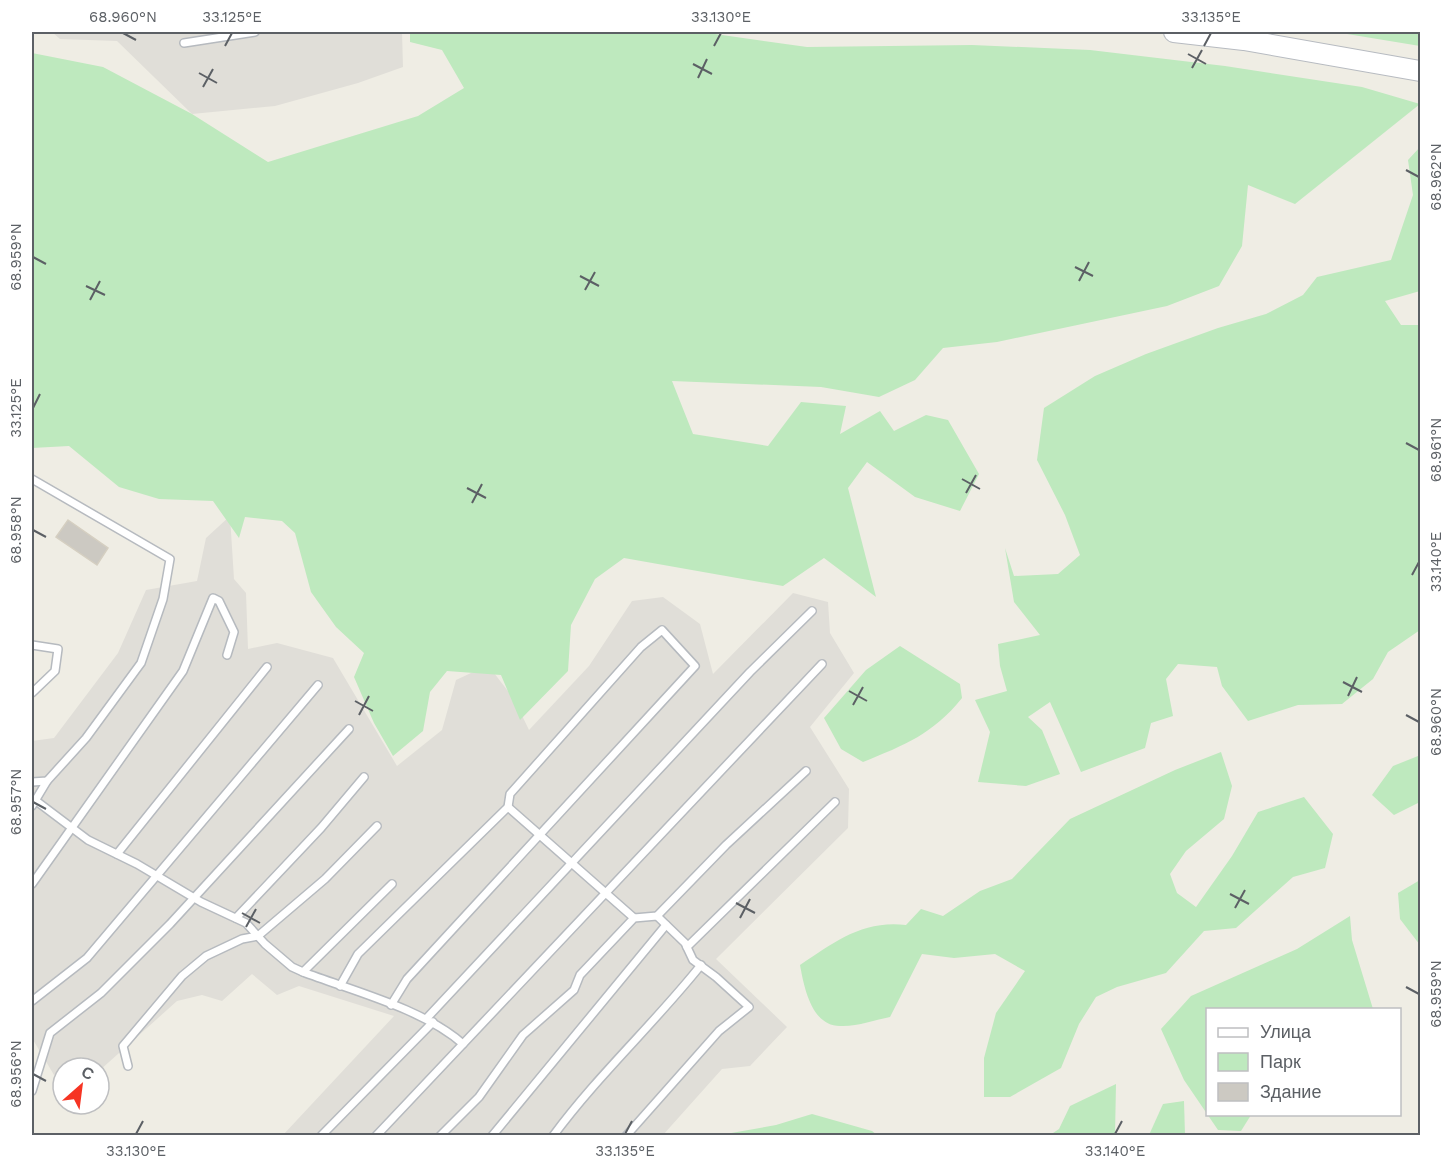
<svg xmlns="http://www.w3.org/2000/svg" width="1452" height="1167" font-family="'Work Sans',sans-serif">
	<style>
		.industrial { fill: #e0ded8 }
		.green { fill: #bee9be }
		.building { fill: #ccc9c2; stroke: #d5cfc1; stroke-width: 1.5 }
		.lines { fill: none; stroke-linecap: round; stroke-linejoin: round }
		.lane-casing { stroke: #b6babf; stroke-width: 10 }
		.secondary-casing { stroke: #b7bbc1; stroke-width: 22 }
		.lane { stroke: #fff; stroke-width: 7 }
		.secondary { stroke: #fff; stroke-width: 20 }
		.ticks { fill: none; stroke: #5c6065; stroke-width: 2 }
		.neatline { fill: none; stroke: #5c6065; stroke-width: 2 }
		.ticks-label { font-size: 15px; text-anchor: middle; fill: #5c6065 }
	</style>
	<rect width="100%" height="100%" fill="#efede4"/>
	<g class="industrial">
		<path d="M52,32H402L403,67L358,83L275,106L192,114L117,41L60,39Z"/>
		<path d="M230,516L234,579L246,593L248,649L277,643L333,658L397,766L442,730L456,680L471,673H494L514,699L529,730L589,666L632,601L663,597L700,624L713,674L793,593L828,602L830,633L854,673L810,727L849,789L848,828L716,959L787,1027L750,1066L722,1069L663,1135H283L394,1016L299,986L277,995L252,974L222,1001L202,995L177,1001L99,1071V1068H88L82,1057L54,1075L32,1038V741L54,738L118,653L146,590L197,581L206,538Z"/>
	</g>
	<g class="green">
		<path d="M410,32H701L807,47L972,45L1090,50L1225,66L1362,87L1420,104L1295,204L1248,185L1242,246L1219,286L1167,306L997,342L943,348L915,380L879,397L821,387L672,381L693,434L768,446L801,402L846,406L840,434L880,411L894,431L926,415L948,420L979,474L960,511L915,497L867,462L848,488L876,597L824,558L783,586L624,558L595,579L571,625L568,671L520,720L501,675L447,671L430,692L423,731L393,756L374,723L354,677L364,653L336,627L311,592L295,533L282,521L245,517L239,538L213,501L159,499L119,487L69,446L32,448V53L103,67L192,114L268,162L418,116L464,88L442,50L410,42Z"/>
		<path d="M1335,32H1420V46Z"/>
		<path d="M1420,147V291L1385,301L1401,325H1420V630L1388,652L1373,679L1342,704L1298,705L1248,721L1222,686L1217,667L1178,664L1166,679L1173,716L1151,723L1145,748L1081,772L1050,702L1028,717L1042,730L1060,774L1026,786L978,782L990,732L975,700L1007,691L1000,666L998,644L1040,635L1014,602L1005,548L1014,576L1058,574L1080,555L1065,515L1037,460L1044,408L1095,376L1146,354L1218,328L1266,314L1303,295L1317,277L1391,260L1413,195L1408,160Z"/>
		<path d="M900,646L960,684L962,698C933,734 905,745 863,762L841,749L824,718L866,670Z"/>
		<path d="M1221,752L1232,786L1224,819L1186,851L1170,874L1177,893L1196,907L1232,856L1258,812L1304,797L1333,834L1325,868L1293,877L1236,928L1204,931L1166,973L1117,987L1096,997L1079,1024L1061,1068L1010,1097H984V1058L996,1013L1025,971L995,954L954,958L922,954L890,1017C875,1020 856,1027 840,1026C811,1026 804,986 800,965C835,942 862,920 906,925L921,909L943,916L980,891L1012,879L1070,819L1175,770Z"/>
		<path d="M1420,752V802L1394,815L1372,795L1393,766L1418,756Z"/>
		<path d="M1420,880V945L1400,919L1398,893Z"/>
		<path d="M1350,916L1352,940L1373,1009L1208,1010V1114L1251,1115L1241,1131L1218,1130L1184,1080L1161,1029L1191,996L1297,949Z"/>
		<path d="M1116,1084L1115,1135H1050L1059,1129L1070,1106Z"/>
		<path d="M1184,1101L1185,1135H1149L1163,1104Z"/>
		<path d="M812,1114L872,1131L877,1135H720L776,1125Z"/>
	</g>
	<path class="building" d="M68,520L108,548L97,565L56,537Z"/>
	<g class="lines">
		<g class="lane-casing">
			<g id="lane">
				<path d="M184,43L255,32"/>
				<path d="M32,479L170,559L163,599L141,663L86,738L47,781L32,782"/>
				<path d="M32,645L58,649L55,671L32,693"/>
				<path d="M35,800L88,840L137,864L201,902L246,923L265,944L292,967L303,972L392,884"/>
				<path d="M32,806L47,781"/>
				<path d="M508,807L634,918"/>
				<path d="M117,854L267,667"/>
				<path d="M32,884L183,671L213,598L219,601L234,632L227,655"/>
				<path d="M236,918L321,828L364,777"/>
				<path d="M687,947L835,802"/>
				<path d="M303,972C353,991 424,1009 463,1044"/>
				<path d="M340,986L358,954L508,807L510,794L641,647L662,630L695,666L407,979L391,1005"/>
				<path d="M32,1001L87,958L318,685"/>
				<path d="M427,1018L750,672L812,611"/>
				<path d="M128,1066L123,1046L182,976L206,956L242,939L258,936L325,879L377,826"/>
				<path d="M32,1091L50,1033L101,993L170,924L349,729"/>
				<path d="M321,1136L433,1022"/>
				<path d="M376,1136L822,664"/>
				<path d="M440,1136L479,1097L523,1035L574,990L580,975L634,918L657,916L726,845L806,771"/>
				<path d="M492,1136L666,925"/>
				<path d="M553,1136C598,1075 654,1024 701,965"/>
				<path d="M626,1136L719,1031L749,1007L716,977L693,960L685,943L657,916"/>
			</g>
		</g>
		<g class="secondary-casing">
			<path id="secondary" d="M1174,32L1244,40L1420,71"/>
		</g>
		<use href="#lane" class="lane"/>
		<use href="#secondary" class="secondary"/>
	</g>
	<path class="ticks" d="M123,33L136,40M225,46L232,33M714,46L721,33M1204,46L1211,33M1188,54L1206,64M693,64L712,74M1192,68L1202,50M199,73L217,83M698,78L707,59M203,87L213,69M1406,170L1419,177M33,257L46,264M1075,267L1093,276M580,276L599,286M1079,281L1089,262M86,286L105,295M585,290L595,272M90,300L100,281M33,408L40,394M1406,443L1419,450M962,479L980,489M467,488L486,498M966,493L976,475M472,503L482,484M33,530L46,537M1412,575L1419,562M1343,682L1362,692M849,691L867,701M1348,696L1357,677M355,701L373,711M853,705L863,687M359,715L369,696M1406,715L1419,722M33,802L46,809M1230,894L1249,904M736,903L755,913M1235,908L1245,890M242,913L260,923M740,918L750,899M246,927L256,909M1406,987L1419,994M33,1074L46,1081M136,1134L143,1121M625,1134L632,1121M1115,1134L1122,1121"/>
	<rect width="1452" height="1167" fill="none" stroke="#ffffff" stroke-width="66"/>
	<rect x="1206" y="1008" width="195" height="108" fill="#ffffff" stroke="#bebfc1" stroke-width="1.5"/>
	<rect x="1218" y="1028" width="30" height="9" fill="#ffffff" stroke="#bebfc1" stroke-width="1.5"/>
	<text x="1260" y="1038" font-size="18" fill="#5c6065">Улица</text>
	<rect x="1218" y="1053" width="30" height="18" fill="#bee9be" stroke="#bebfc1" stroke-width="1.5"/>
	<text x="1260" y="1068" font-size="18" fill="#5c6065">Парк</text>
	<rect x="1218" y="1083" width="30" height="18" fill="#ccc9c2" stroke="#bebfc1" stroke-width="1.5"/>
	<text x="1260" y="1098" font-size="18" fill="#5c6065">Здание</text>
	<g transform="translate(81 1086) rotate(28)"><circle r="28" fill="#ffffff" stroke="#bebfc1" stroke-width="1.5"/>
	<path d="M0-4.5L10 22L0 15L-10 22Z" fill="#f63423"/>
	<text y="-9" font-size="16" font-weight="bold" text-anchor="middle" fill="#5c6065">С</text>
	</g>
	<rect x="33" y="33" width="1386" height="1101" class="neatline"/>
	<g class="ticks-label">
		<text x="123" y="22">68.960°N</text>
		<text x="232" y="22">33.125°E</text>
		<text x="721" y="22">33.130°E</text>
		<text x="1211" y="22">33.135°E</text>
		<text transform="translate(1436 177) rotate(-90)" y="5">68.962°N</text>
		<text transform="translate(16 257) rotate(-90)" y="5">68.959°N</text>
		<text transform="translate(16 408) rotate(-90)" y="5">33.125°E</text>
		<text transform="translate(1436 450) rotate(-90)" y="5">68.961°N</text>
		<text transform="translate(16 530) rotate(-90)" y="5">68.958°N</text>
		<text transform="translate(1436 562) rotate(-90)" y="5">33.140°E</text>
		<text transform="translate(1436 722) rotate(-90)" y="5">68.960°N</text>
		<text transform="translate(16 802) rotate(-90)" y="5">68.957°N</text>
		<text transform="translate(1436 994) rotate(-90)" y="5">68.959°N</text>
		<text transform="translate(16 1074) rotate(-90)" y="5">68.956°N</text>
		<text x="136" y="1156">33.130°E</text>
		<text x="625" y="1156">33.135°E</text>
		<text x="1115" y="1156">33.140°E</text>
	</g>
</svg>
